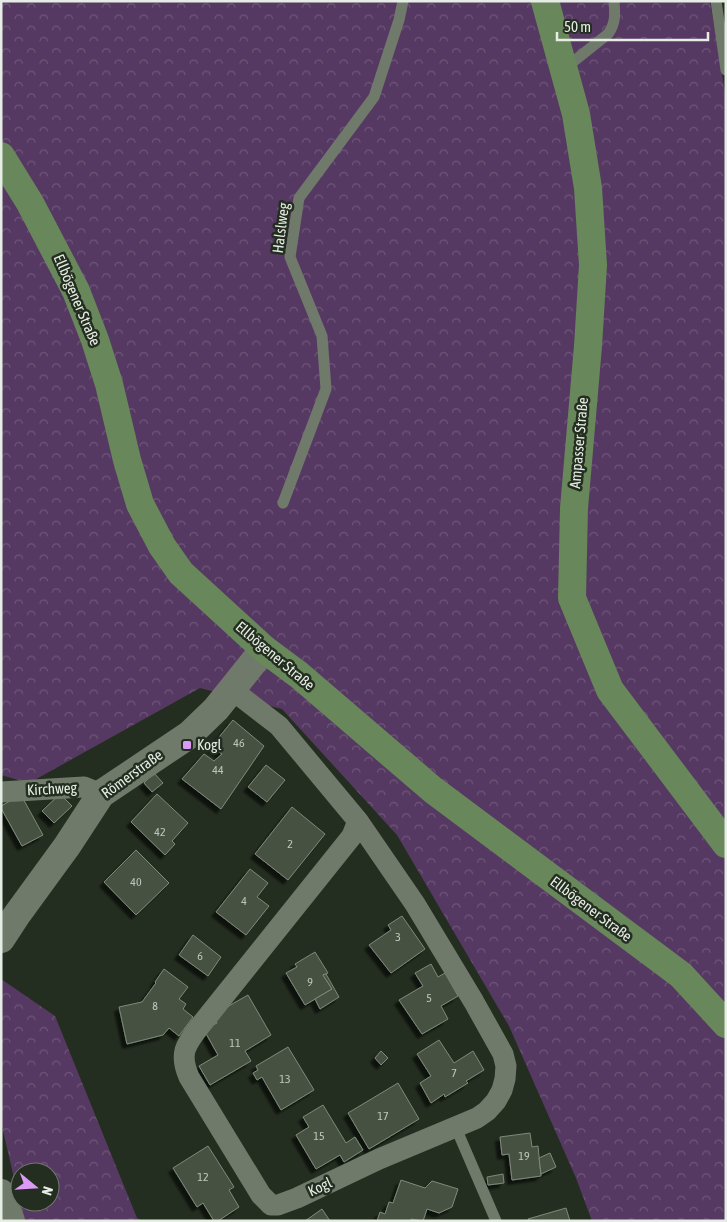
<svg xmlns="http://www.w3.org/2000/svg" width="727" height="1222" font-family="'Asap Condensed',sans-serif">
	<style>
		.forest { fill: url(#forest-crowns); fill-rule: evenodd }
		.building { fill: #465142; stroke: #7e8a7a; filter: url(#shadow) }
		.lines { fill: none; stroke-linecap: round; stroke-linejoin: round }
		.service { stroke: #6f7a6b; stroke-width: 11 }
		.minor { stroke: #6f7a6b; stroke-width: 21 }
		.tertiary { stroke: #6f7a6b; stroke-width: 28 }
		.secondary { stroke: #68875a; stroke-width: 28 }
		.poi-dot { fill: #da9af6; stroke: #242e20; stroke-width: 2 }
		.labels { text-anchor: middle; stroke-width: 5; stroke-linejoin: round; paint-order: stroke }
		.number-label { font-size: 12px; fill: #bec6bc }
		.street-label { font-size: 15px; fill: #e6ede4; stroke: #242e20 }
		.poi-label { font-size: 15px; fill: #e6ede4; stroke: #242e20; text-anchor: start }
	</style>
	<defs>
		<pattern id="forest-crowns" width="20" height="18" patternUnits="userSpaceOnUse" patternTransform="scale(1.25)"><rect width="20" height="18" fill="#563962"/><path d="M2 6a3 3 0 1 1 6 0M12 15a3 3 0 1 1 6 0" fill="none" stroke="#6e5678"/></pattern>
		<filter id="shadow"><feDropShadow dx="-4.5" dy="4.5" stdDeviation="1" flood-color="#0009"/></filter>
	</defs>
	<rect width="100%" height="100%" fill="#242e20"/>
	<g class="forest">
		<path d="M1,1H710L726,98V1221H592L576,1178L509,1026L397,835L282,709L200,688L29,783L1,775Z"/>
		<path d="M1,979L55,1016L137,1218L142,1221H24L1,1122ZM20,1172H50V1202H20Z"/>
	</g>
	<g class="building">
		<path d="M233,720L264,746L221,809L182,779L204,754L214,761L222,754L211,747Z"/>
		<path d="M266,765L285,780L267,802L248,787Z"/>
		<path d="M154,773L163,783L152,792L144,783Z"/>
		<path d="M60,794L72,806L54,823L42,811Z"/>
		<path d="M157,794L188,823L172,841L175,844L165,855L131,822Z"/>
		<path d="M21,795L43,835L22,846L1,808V806Z"/>
		<path d="M292,807L325,834L288,880L255,854Z"/>
		<path d="M136,850L169,883L136,915L104,882Z"/>
		<path d="M250,869L268,883L257,897L269,906L246,935L216,912Z"/>
		<path d="M402,916L425,949L391,973L369,945L391,930L388,925Z"/>
		<path d="M193,935L221,957L208,976L179,955Z"/>
		<path d="M315,952L328,973L323,975L332,989L305,1005L286,973L297,967L295,964Z"/>
		<path d="M431,964L438,977L445,973L458,996L441,1006L448,1019L422,1034L399,1000L423,986L415,973Z"/>
		<path d="M164,969L188,987L179,999L186,1004L183,1009L193,1017L179,1036L169,1028L163,1035L127,1044L119,1007L142,1002L156,983L155,982Z"/>
		<path d="M326,974L339,997L320,1009L315,999L332,989L323,975Z"/>
		<path d="M248,995L271,1035L245,1051L251,1061L210,1085L199,1066L218,1055L204,1030L217,1023L213,1015Z"/>
		<path d="M439,1040L454,1063L473,1051L484,1070L466,1081L468,1083L445,1097L444,1094L431,1103L420,1083L431,1076L417,1054Z"/>
		<path d="M288,1047L314,1090L281,1110L262,1077L257,1080L253,1073L258,1070L256,1066Z"/>
		<path d="M381,1051L388,1058L381,1065L375,1058Z"/>
		<path d="M398,1083L419,1119L369,1149L348,1113Z"/>
		<path d="M323,1105L346,1143L355,1137L363,1150L344,1162L340,1155L316,1169L296,1135L309,1127L303,1117Z"/>
		<path d="M530,1133L532,1147L538,1146L541,1176L512,1180L509,1154L502,1155L500,1137Z"/>
		<path d="M208,1146L234,1187L229,1190L239,1207L218,1221H214L203,1203L197,1207L173,1168Z"/>
		<path d="M550,1153L556,1167L541,1174L539,1158Z"/>
		<path d="M503,1174L504,1183L488,1185L487,1177Z"/>
		<path d="M401,1180L425,1188L432,1181L458,1189L452,1207L439,1213L427,1209L423,1221L411,1219V1221H377L380,1212L385,1214L389,1202L393,1203Z"/>
		<path d="M566,1208L570,1221H529L528,1219Z"/>
		<path d="M322,1209L330,1221H305Z"/>
	</g>
	<g class="lines">
		<g class="service">
			<path d="M716,1L726,70"/>
			<path d="M564,69L608,34C616,23 615,14 614,1"/>
			<path d="M283,503L326,389L322,336L290,257L299,198L374,97L399,20L403,1"/>
			<path d="M456,1128L496,1221"/>
		</g>
		<g class="minor">
			<path d="M231,689L279,726L358,821L415,904L474,1002L503,1054L506,1066L505,1079L502,1090L496,1101L487,1111L477,1118L379,1159L297,1198L278,1205H271L261,1195L189,1077C179,1054 185,1045 200,1026L352,836L358,821"/>
			<path d="M1,792L84,787L101,794"/>
		</g>
		<g class="tertiary">
			<path d="M1,939L16,916L67,846L101,794L189,735L216,709L264,649"/>
			<path d="M1,1193L11,1221"/>
		</g>
		<g class="secondary">
			<path d="M545,1L576,114L588,188L593,265L588,346L574,508L572,598L610,690L726,844"/>
			<path d="M1,156L30,203L76,291L95,340L109,384L127,460L140,504L162,546L181,573L264,649L299,675L433,790L681,975L726,1024"/>
		</g>
	</g>
	<rect class="poi-dot" x="182" y="740" width="10" height="10" rx="2.5"/>
	<g class="labels">
		<g class="number-label">
			<text x="239" y="747">46</text>
			<text x="218" y="774">44</text>
			<text x="160" y="836">42</text>
			<text x="290" y="848">2</text>
			<text x="136" y="886">40</text>
			<text x="244" y="905">4</text>
			<text x="398" y="941">3</text>
			<text x="200" y="960">6</text>
			<text x="310" y="986">9</text>
			<text x="429" y="1002">5</text>
			<text x="155" y="1010">8</text>
			<text x="235" y="1047">11</text>
			<text x="454" y="1077">7</text>
			<text x="285" y="1083">13</text>
			<text x="383" y="1120">17</text>
			<text x="319" y="1140">15</text>
			<text x="524" y="1160">19</text>
			<text x="203" y="1181">12</text>
		</g>
		<g class="street-label">
			<text transform="translate(281 228) rotate(-83)" y="5">Halslweg</text>
			<text transform="translate(77 300) rotate(67)" y="5">Ellbögener Straße</text>
			<text transform="translate(579 443) rotate(-85)" y="5">Ampasser Straße</text>
			<text transform="translate(275 656) rotate(40)" y="5">Ellbögener Straße</text>
			<text transform="translate(132 774) rotate(-36)" y="5">Römerstraße</text>
			<text transform="translate(52 789) rotate(-3)" y="5">Kirchweg</text>
			<text transform="translate(591 909) rotate(37)" y="5">Ellbögener Straße</text>
			<text transform="translate(320 1187) rotate(-25)" y="5">Kogl</text>
		</g>
		<g class="poi-label">
			<text x="197" y="750">Kogl</text>
		</g>
	</g>
	<rect width="727" height="1222" fill="none" stroke="#e6ede4" stroke-width="5"/>
	<g transform="translate(35 1187) rotate(108)"><circle r="24" fill="#242e20" stroke="#727a6e"/>
	<path d="M0-4L9 19L0 12L-9 19Z" fill="#da9af6"/>
	<text y="-8" font-size="14" font-weight="bold" text-anchor="middle" fill="#e6ede4">N</text>
	</g>
	<path d="M557 32v8h151v-8" fill="none" stroke="#e6ede4" stroke-width="2.5"/>
	<text x="564" y="32" font-size="15" fill="#e6ede4" stroke="#242e20" stroke-width="4" paint-order="stroke">50 m</text>
</svg>
